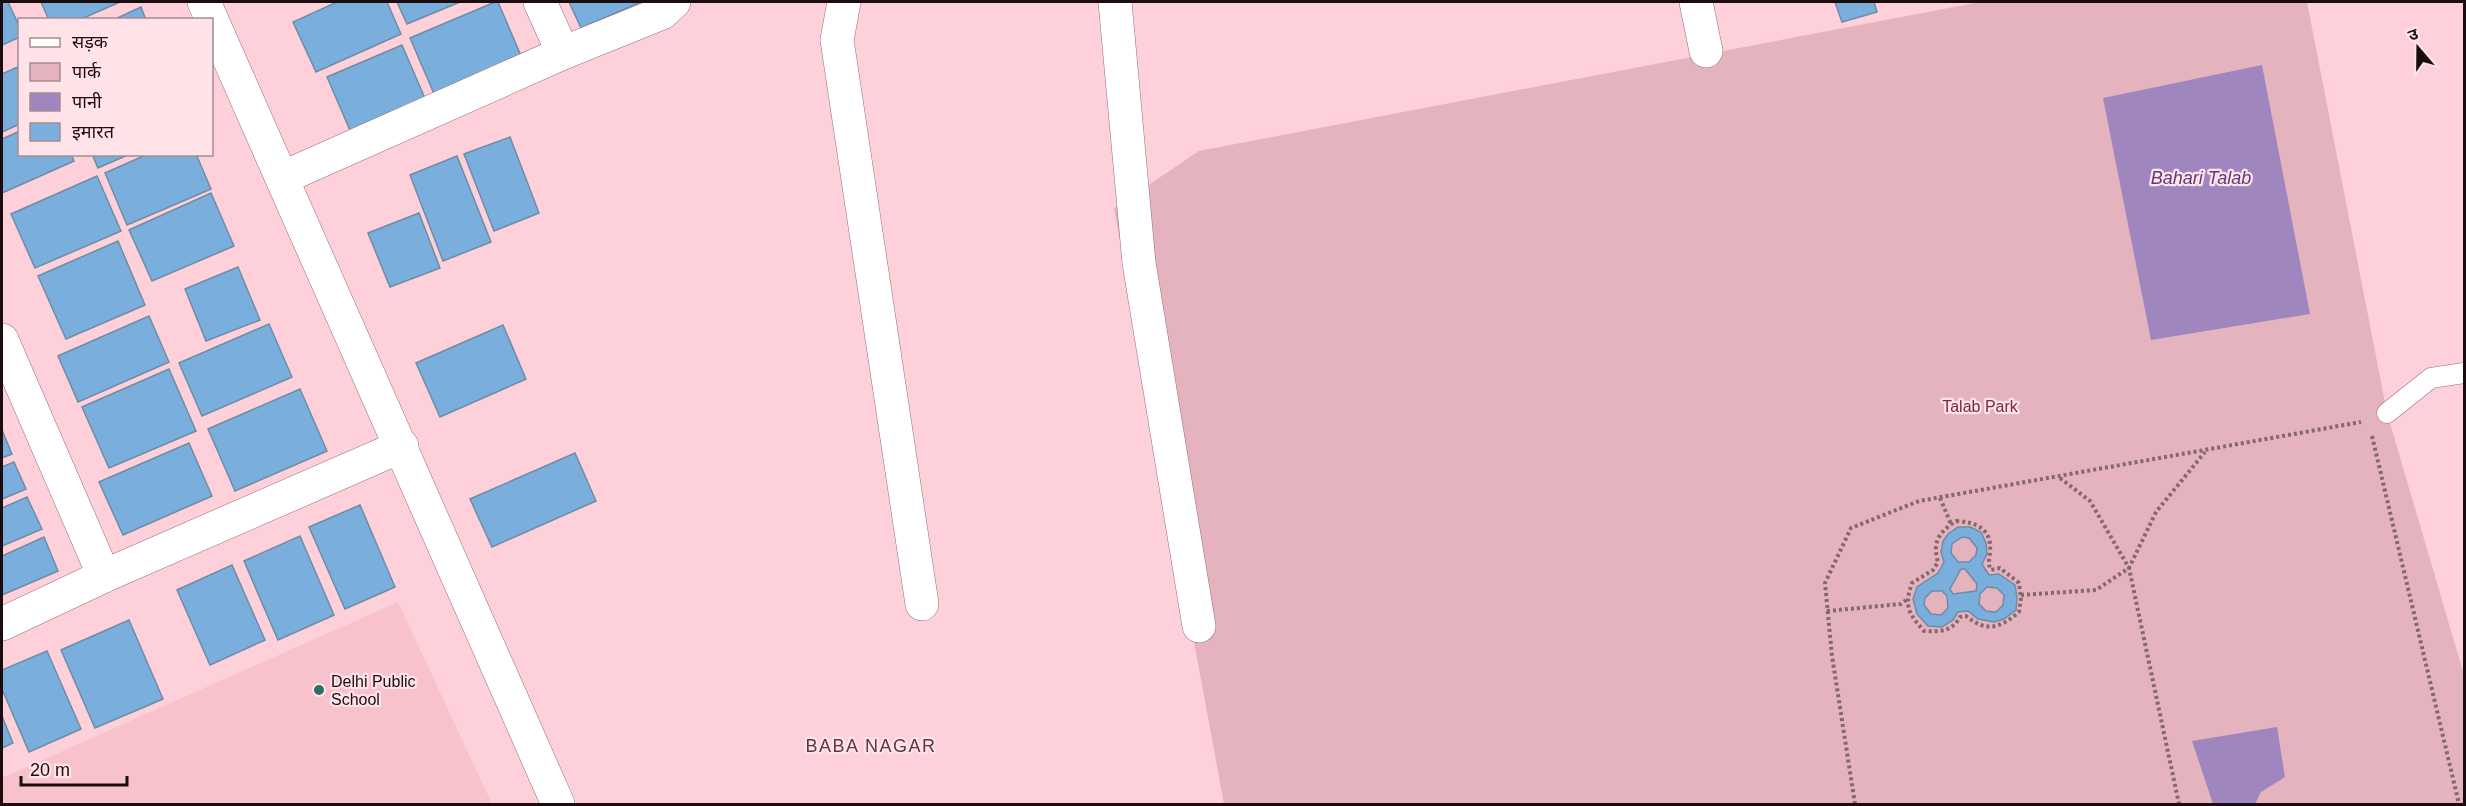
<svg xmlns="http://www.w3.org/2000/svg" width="2466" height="806" font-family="Arial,'Noto Sans Devanagari',sans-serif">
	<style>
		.built { fill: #f7c2cc }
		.green { fill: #e4b3bd }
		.water { fill: #a086bf }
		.building { fill: #7aafdd; stroke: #6d8ca6; stroke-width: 1.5; fill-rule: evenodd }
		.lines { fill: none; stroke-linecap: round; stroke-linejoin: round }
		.service-casing { stroke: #966e76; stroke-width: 21 }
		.minor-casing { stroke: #966e76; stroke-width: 34 }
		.path { stroke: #85686d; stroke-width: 4; stroke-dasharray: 3 3; stroke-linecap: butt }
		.service { stroke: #fff; stroke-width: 20 }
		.minor { stroke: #fff; stroke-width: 33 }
		.poi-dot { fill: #287068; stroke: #ffe3e8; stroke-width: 2 }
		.labels { text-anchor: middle; stroke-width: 4.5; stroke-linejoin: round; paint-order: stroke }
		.park-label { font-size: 16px; fill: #7c2942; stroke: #ffe3e8 }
		.poi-label { font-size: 16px; fill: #1b0c0f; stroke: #ffe3e8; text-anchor: start }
		.water-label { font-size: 18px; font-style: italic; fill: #5d3a80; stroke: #ffe3e8 }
		.neighbourhood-label { font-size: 18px; letter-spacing: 1.5px; fill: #5c3840; stroke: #ffe3e8 }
	</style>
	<rect width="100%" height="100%" fill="#fed0d9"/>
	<path class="built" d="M398,602L492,804H2V778Z"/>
	<path class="green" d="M1980,2H2307L2387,413L2464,675V804H1224L1114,208L1199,151Z"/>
	<g class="water">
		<path d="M2262,65L2310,314L2151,340L2103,98Z"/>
		<path d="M2277,727L2285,777L2261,792L2255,804H2213L2192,741Z"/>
	</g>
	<g class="building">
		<path d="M2,2H8L20,28V37L2,45Z"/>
		<path d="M41,2H120L79,20H49Z"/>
		<path d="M337,2H387L401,34L316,72L293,22Z"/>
		<path d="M397,2H460L407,24Z"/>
		<path d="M495,2H498L522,58L435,96L410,38Z"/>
		<path d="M569,2H641L581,28Z"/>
		<path d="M1835,2H1874L1877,12L1842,22Z"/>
		<path d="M141,7L146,20H113Z"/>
		<path d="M402,45L427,103L352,135L327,77Z"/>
		<path d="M20,66V124L2,132V74Z"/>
		<path d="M20,131V154H71L74,161L2,193V139Z"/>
		<path d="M510,137L539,213L494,231L464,154Z"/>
		<path d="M92,154H130L98,168Z"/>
		<path d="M148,154H196L211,189L127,225L105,173Z"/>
		<path d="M457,156L491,242L443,261L410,175Z"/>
		<path d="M97,176L121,231L35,268L11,214Z"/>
		<path d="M211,193L234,246L152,281L129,230Z"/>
		<path d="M419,213L440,268L390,287L368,233Z"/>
		<path d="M118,241L145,305L66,339L38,276Z"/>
		<path d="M238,267L260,320L206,341L185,289Z"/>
		<path d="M149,316L169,362L78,402L58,356Z"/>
		<path d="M269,324L292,377L202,416L179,363Z"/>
		<path d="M503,325L526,379L440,417L416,363Z"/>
		<path d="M169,369L196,431L109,468L82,407Z"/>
		<path d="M300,389L327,451L235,491L208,429Z"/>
		<path d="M2,430L12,454L2,458Z"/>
		<path d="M189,443L212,496L123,535L99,482Z"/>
		<path d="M575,453L596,501L492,547L470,499Z"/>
		<path d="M14,462L26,489L2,499V467Z"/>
		<path d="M27,497L42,529L2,546V508Z"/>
		<path d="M360,505L395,587L345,609L309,527Z"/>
		<path d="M1958,527H1970L1981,532L1986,543L1987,554L1982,564L1989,575L1999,574L2015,585L2017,598L2016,610L2004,619L1994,622L1978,619L1968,611L1958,612L1953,620L1942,627L1928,626L1917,614L1913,599L1917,587L1938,573L1944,562L1941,552L1943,541L1948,534ZM1962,537L1969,538L1977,548L1976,555L1969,562H1958L1951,553L1952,544ZM1961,569H1965L1977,584L1976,591L1953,594L1950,589ZM1987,587L1997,588L2004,595L2003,605L1996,612L1986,611L1979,604L1980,594ZM1932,591H1942L1947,596L1948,608L1941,615L1931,614L1924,605L1925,598Z"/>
		<path d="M300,536L334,615L278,640L244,561Z"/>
		<path d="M44,537L58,571L2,595V556Z"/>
		<path d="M232,565L265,640L210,665L177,590Z"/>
		<path d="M129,620L163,699L95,728L61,650Z"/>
		<path d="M47,651L81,729L29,752L2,689V670Z"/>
		<path d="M2,716L13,743L2,748Z"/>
	</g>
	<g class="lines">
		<g class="service-casing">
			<path id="service" d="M2387,413L2431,378L2464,373"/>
		</g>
		<g class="minor-casing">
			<g id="minor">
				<path d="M204,2L558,804"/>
				<path d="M540,2L563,53"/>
				<path d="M844,2L837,40L922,604"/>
				<path d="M1115,2L1139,263L1199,626"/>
				<path d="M1696,2L1706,51"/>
				<path d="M282,178L563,53L662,13L674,2"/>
				<path d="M2,340L104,576"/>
				<path d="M2,624L104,576L402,446"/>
			</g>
		</g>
		<g class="path">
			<path d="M2372,436L2459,804"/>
			<path d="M2060,478L2090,501L2129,568L2179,804"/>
			<path d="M1940,498L1951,524"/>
			<path d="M1956,521C1976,522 1992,529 1990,551C1990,559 1987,562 1991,570L2000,568L2019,583L2021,598L2019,612C2000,628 1987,633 1966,616L1960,617C1952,632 1939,632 1924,631C1908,613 1904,606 1912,583L1933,570L1938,562C1932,542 1939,532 1956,521Z"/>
			<path d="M2021,595L2096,590L2129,568L2156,512L2205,452"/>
			<path d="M1827,611L1901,604L1906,600"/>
			<path d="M1855,804L1832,656L1825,583L1851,528L1919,501L2361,422"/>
		</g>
		<use href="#service" class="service"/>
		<use href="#minor" class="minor"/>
	</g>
	<circle class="poi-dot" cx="319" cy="690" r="6"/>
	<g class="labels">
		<g class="park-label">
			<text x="1980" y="412">Talab Park</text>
		</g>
		<g class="poi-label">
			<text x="331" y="687">Delhi Public<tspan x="331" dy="18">School</tspan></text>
		</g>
		<g class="water-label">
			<text x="2201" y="184">Bahari Talab</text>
		</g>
		<g class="neighbourhood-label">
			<text x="871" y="752">BABA NAGAR</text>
		</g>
	</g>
	<rect width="2466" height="806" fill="none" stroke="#1b0c0f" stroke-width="6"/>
	<rect x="18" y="18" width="195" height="138" fill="#ffe3e8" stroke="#a48d91" stroke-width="1.5"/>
	<rect x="30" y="38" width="30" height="9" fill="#ffffff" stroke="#a48d91" stroke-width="1.5"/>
	<text x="72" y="48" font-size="18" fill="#1b0c0f">सड़क</text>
	<rect x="30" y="63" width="30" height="18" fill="#e4b3bd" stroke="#a48d91" stroke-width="1.5"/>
	<text x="72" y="78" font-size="18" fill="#1b0c0f">पार्क</text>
	<rect x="30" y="93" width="30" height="18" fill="#a086bf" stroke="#a48d91" stroke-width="1.5"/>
	<text x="72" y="108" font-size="18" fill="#1b0c0f">पानी</text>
	<rect x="30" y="123" width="30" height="18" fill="#7aafdd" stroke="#a48d91" stroke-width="1.5"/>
	<text x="72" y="138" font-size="18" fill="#1b0c0f">इमारत</text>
	<g transform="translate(2418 48) rotate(340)" stroke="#ffe3e8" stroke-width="4.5" paint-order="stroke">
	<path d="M0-4.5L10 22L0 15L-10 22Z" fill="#1b0c0f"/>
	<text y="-9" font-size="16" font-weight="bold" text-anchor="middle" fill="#1b0c0f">उ</text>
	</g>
	<path d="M21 776v9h106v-9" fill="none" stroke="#1b0c0f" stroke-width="3"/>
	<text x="30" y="776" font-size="18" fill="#1b0c0f" stroke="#ffe3e8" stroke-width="4.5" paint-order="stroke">20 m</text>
</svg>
